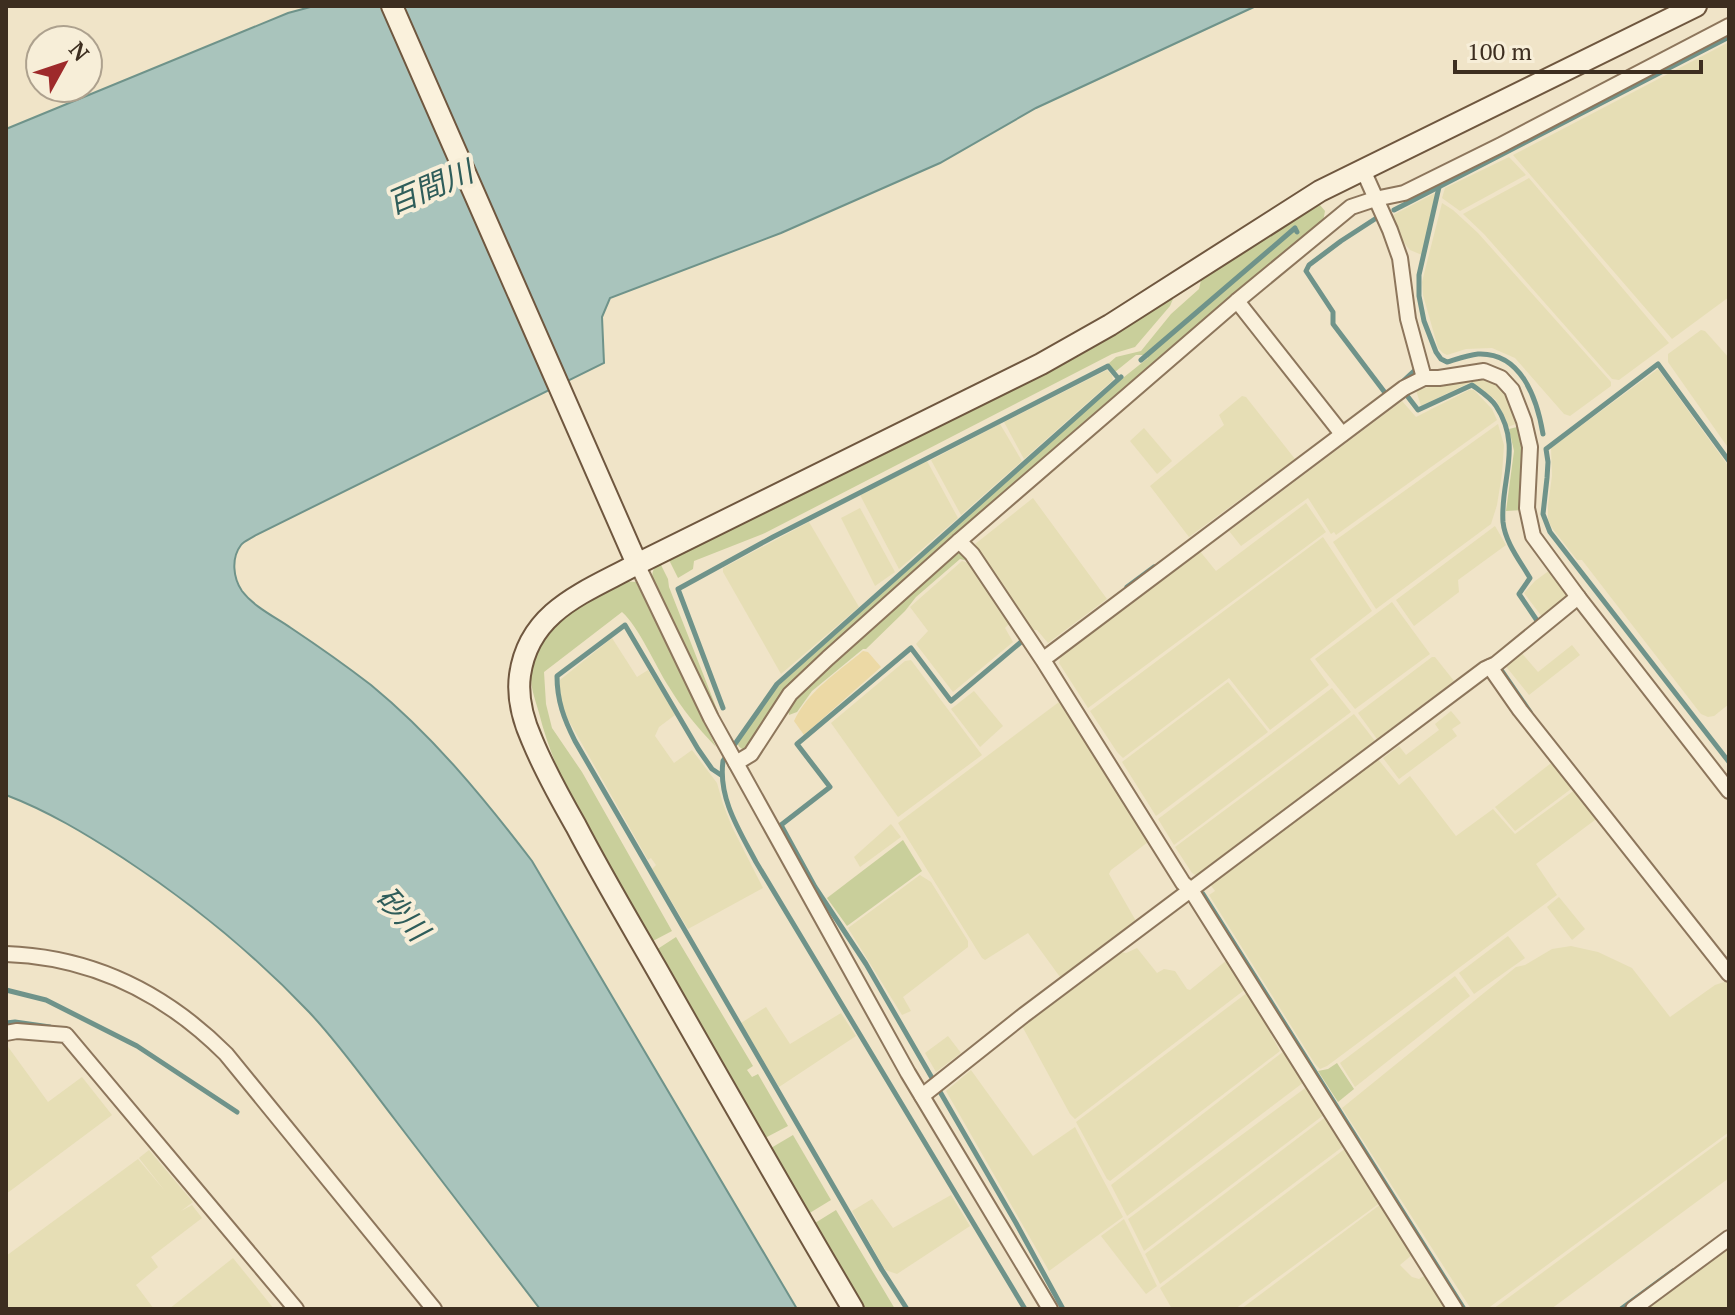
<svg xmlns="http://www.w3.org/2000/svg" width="1735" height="1315" font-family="'PT Serif','Noto Sans JP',serif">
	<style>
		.farmland { fill: #e6deb5 }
		.green { fill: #c9cf9b }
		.sand { fill: #ecd9a5 }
		.water { fill: #a9c4bc; stroke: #6f938a; stroke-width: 2 }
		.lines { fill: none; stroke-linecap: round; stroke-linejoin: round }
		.stream { stroke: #6f938a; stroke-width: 5 }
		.street-casing { stroke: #8d765c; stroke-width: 18 }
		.secondary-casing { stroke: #6f573f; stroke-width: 24 }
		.street { stroke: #faf1dc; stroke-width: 14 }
		.secondary { stroke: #faf1dc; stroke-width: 20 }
		.labels { text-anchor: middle; stroke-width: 8; stroke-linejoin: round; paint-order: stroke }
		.water-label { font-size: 30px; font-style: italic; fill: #2f5d5a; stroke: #f7eed8 }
	</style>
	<rect width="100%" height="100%" fill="#f0e4c8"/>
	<g class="farmland">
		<path d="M1729,42V297L1672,339L1513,155Z"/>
		<path d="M1509,157L1526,175L1460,211L1442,198L1445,188Z"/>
		<path d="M1529,178L1669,343L1619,380L1612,379L1484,234L1463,214Z"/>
		<path d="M1437,192L1422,255L1410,250L1400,238L1393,215Z"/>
		<path d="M1442,203L1453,210L1478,233L1611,382V386L1570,416L1564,414L1515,358L1492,348L1466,349L1447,355L1443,353L1438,348L1423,295L1422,282Z"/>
		<path d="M1701,330L1705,331L1729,358V449L1668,362V354Z"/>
		<path d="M1658,369L1729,467V704L1714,716L1708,717L1701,714L1582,560H1577L1552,528L1548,520V505L1552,476L1551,448Z"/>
		<path d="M1107,370L1112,375L1113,380L1024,459L1004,422Z"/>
		<path d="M1487,377L1496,381L1509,394L1518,423L1508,427L1496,400L1471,382L1421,406L1416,390L1468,378Z"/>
		<path d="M1469,390H1474L1492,409L1497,420L1336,535L1334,532L1331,534L1308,498L1241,546L1229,531L1402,401L1416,417Z"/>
		<path d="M1242,396L1246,397L1295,459L1189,537L1150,486L1224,425L1219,415Z"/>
		<path d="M1000,424L1022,461L961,515L931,460Z"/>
		<path d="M1498,424L1504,445L1502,474L1497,505L1491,524L1376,609L1333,542Z"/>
		<path d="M1144,428L1172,461L1157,474L1130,441Z"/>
		<path d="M927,461L958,518L899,569L860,495Z"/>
		<path d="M1033,498L1107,599L1048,643L1037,630H1031L975,544Z"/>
		<path d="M1306,503L1326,532L1088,708L1059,663L1062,653L1199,550L1216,571Z"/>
		<path d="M860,508L895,572L875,586L841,518Z"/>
		<path d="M809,522L859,607L781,674L723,572V568Z"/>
		<path d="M1495,526L1506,545L1458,580L1459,592L1414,626L1396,600Z"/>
		<path d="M1323,537L1372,611L1310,659L1329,685L1270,730L1229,678L1123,758L1117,752L1090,711Z"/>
		<path d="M962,561L969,563L1009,624L1005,628L1013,642L953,692L916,644L928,631L910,607Z"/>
		<path d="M1550,570L1568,592L1566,599L1543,618L1524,593L1535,581Z"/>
		<path d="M1392,602L1430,654L1355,709L1315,659Z"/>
		<path d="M612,638L637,677L648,670L670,705L675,715L659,727L655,736L674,763L692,750L717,783L723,804L732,827L763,888L688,929L652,869L656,865L651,858L648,860L565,714L560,696V680Z"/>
		<path d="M1572,645L1580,655L1529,695L1504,664L1520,651L1538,672Z"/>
		<path d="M1432,657H1435L1454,681L1377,739L1358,713Z"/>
		<path d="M911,660L982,755L898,817L831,723L905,661Z"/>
		<path d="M1228,682L1268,732L1156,816L1122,762Z"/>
		<path d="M1332,688L1351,712L1174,845L1158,819Z"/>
		<path d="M974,691L1003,726L980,747L951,709Z"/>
		<path d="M1059,702L1148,842L1111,870L1109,874L1136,921L1060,977L1028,933L985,960L982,958L898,823Z"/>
		<path d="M1451,711L1461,723L1452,729L1457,736L1399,779L1383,758L1399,746L1406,755L1439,730L1435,724Z"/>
		<path d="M1354,714L1375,741L1197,876L1192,873L1175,847Z"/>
		<path d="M1377,758L1399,785L1410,776L1456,836L1493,809L1515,834L1576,789L1599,817L1536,864L1557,895L1327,1066L1320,1069L1315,1064L1209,895L1215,891L1209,883Z"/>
		<path d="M1555,760L1575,786L1515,831L1495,807Z"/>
		<path d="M891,824L901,837L860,867L854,857Z"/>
		<path d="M920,875L931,882L968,941V947L903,997L911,1011L902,1015L848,928Z"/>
		<path d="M1559,897L1585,929L1572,940L1547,907Z"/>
		<path d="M1508,936L1525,958L1474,994L1459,973Z"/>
		<path d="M1571,946L1598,952L1632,968L1670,1017L1715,985L1727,981L1729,984V1132L1487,1309H1471L1342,1108L1516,967L1525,965L1552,949Z"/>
		<path d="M1137,948L1157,973L1164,969L1175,971L1187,989L1190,990L1227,960L1247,988L1075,1119L1070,1114L1022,1026L1120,952L1126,953Z"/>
		<path d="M1455,976L1470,996L1355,1087L1340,1063Z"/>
		<path d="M1248,992L1280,1051L1110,1181L1107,1179L1076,1122Z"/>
		<path d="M766,1007L790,1044L841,1013L856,1036L779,1087L741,1023Z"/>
		<path d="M948,1036L961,1053L936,1072L925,1053Z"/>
		<path d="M6,1044L48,1102L82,1077L112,1115L6,1194Z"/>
		<path d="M1284,1051L1304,1082L1127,1216L1111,1185Z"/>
		<path d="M971,1070L1033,1156L1075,1127L1123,1217L1049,1271L946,1091Z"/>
		<path d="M1308,1086L1325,1114L1144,1251L1128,1219Z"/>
		<path d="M1327,1116L1345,1145L1160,1284L1145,1254Z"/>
		<path d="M1729,1135V1178L1551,1309H1493Z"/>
		<path d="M1346,1148L1381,1202L1235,1309H1172L1160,1288Z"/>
		<path d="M149,1150L193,1202L181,1211L192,1205L202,1218L151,1257L158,1267L136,1285L154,1309H6V1256L138,1159L165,1191L139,1158Z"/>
		<path d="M951,1195L970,1226L897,1274L885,1270L852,1211L872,1199L893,1228Z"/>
		<path d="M1381,1204L1413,1254L1400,1265L1412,1277L1419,1279L1427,1274L1448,1309H1241Z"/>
		<path d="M1124,1219L1157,1286L1146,1294L1101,1236Z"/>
		<path d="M1729,1249V1309H1646Z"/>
		<path d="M233,1258L274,1309H169Z"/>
	</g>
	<g class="green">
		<path d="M1311,204L1320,205L1325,211L1323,222L794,683L749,750C743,750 740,749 737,743L778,686L1104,393L1148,358V355L1297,227L1295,226L1144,355H1136L1115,372L1108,364L1116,357L1141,351L1171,314L1199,289L1202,276Z"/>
		<path d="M1171,297L1173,299L1170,306L1135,347L1112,354L765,533L694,561L693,569L678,578L668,558Z"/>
		<path d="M1521,426L1525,450L1523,510L1506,511L1514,451L1509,429Z"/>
		<path d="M955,553L964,554L968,561L960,559L916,597L905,611L866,649H863L812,691L797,712L789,715L788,707L808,684Z"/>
		<path d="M660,563L668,579L669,587L718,712V718L653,584C652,574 651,569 660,563Z"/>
		<path d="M622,581L636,582L716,747C698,728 682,709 669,687C656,667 639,627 622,612L544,672L546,704L552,728L582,772L672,931L651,942C611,870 559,793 539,713C536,702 531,689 531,678C530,668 533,657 538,648C554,616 592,599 622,581Z"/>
		<path d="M903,840L922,871L847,926L827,898Z"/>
		<path d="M676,937L753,1066L747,1070L752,1077L758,1074L788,1126L765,1138L656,950Z"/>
		<path d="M1337,1063L1354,1089L1338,1102L1318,1071L1328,1069Z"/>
		<path d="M793,1135L831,1200L808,1214L771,1148Z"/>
		<path d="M836,1210L895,1309H865L861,1302L815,1223Z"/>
	</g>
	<path class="sand" d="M863,651L868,652L881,667L804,735L794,721C808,691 838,672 863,651Z"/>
	<path class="water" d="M314,6H1256L1036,108L940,163L781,233L610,298L602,317L604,363L256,535C252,538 244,541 241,545C231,558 233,578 242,591C254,607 275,617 291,628C318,646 345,665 371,685C433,736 483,797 532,861L797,1309H540C492,1246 444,1184 396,1121C368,1085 341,1046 309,1012C254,954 190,902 123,858C86,834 48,811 6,795V129L288,13Z"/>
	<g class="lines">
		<g class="stream">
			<path d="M1439,187L1419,275V296L1424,321L1436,352L1441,359L1447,362C1457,359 1468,355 1478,354C1521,352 1537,398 1543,434"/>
			<path d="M1394,210L1729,37"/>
			<path d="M1378,217L1341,241L1309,265L1306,271L1333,312V324L1386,394"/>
			<path d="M1141,360L1295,228L1297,232"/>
			<path d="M1400,384L1414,371"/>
			<path d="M1405,393L1418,410L1472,385C1480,391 1491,398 1496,406C1523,447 1500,480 1503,522C1505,542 1520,561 1530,578L1519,594L1538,622L1534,626"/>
			<path d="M1729,461L1658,364L1546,449L1548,462L1547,478L1543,514L1550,532L1729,762"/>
			<path d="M1127,587L1154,567"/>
			<path d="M1021,642L951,701L911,648L797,744L830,787L781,825L815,887L866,964L1016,1223L1063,1309"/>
			<path d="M1497,664L1530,712"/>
			<path d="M723,708L678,589L773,537L1108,366L1118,378"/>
			<path d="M721,775L712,769L698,749L625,625L557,676C557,701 564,719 575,741L882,1270L907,1309"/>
			<path d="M1203,894L1464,1309"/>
			<path d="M6,990L46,1000L137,1046L237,1112"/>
			<path d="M6,1023L15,1022L50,1027L52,1029"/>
			<path d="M1025,1309L756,862C739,830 718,798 723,761L777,684L1121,377"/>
			<path d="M1621,1309L1673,1271"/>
		</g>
		<g class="street-casing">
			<g id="street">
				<path d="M1363,170L1390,230L1400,258L1408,319L1424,378H1439L1484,371L1501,378L1512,390L1524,421L1530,447L1527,508L1533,536L1578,597L1729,791"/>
				<path d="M1237,301L1342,434"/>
				<path d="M959,541L972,554L1043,660L1183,883L1191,890L1455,1309"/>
				<path d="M637,564L711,718L908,1073L1050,1309"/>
				<path d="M1049,655L1404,388L1424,378"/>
				<path d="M1490,667L1520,710L1729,974"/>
				<path d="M736,763L751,754L790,694L828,658L959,541L1237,301L1351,207L1375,199L1404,193L1501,145L1729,26"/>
				<path d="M6,954C93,957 165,993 226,1054L434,1309"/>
				<path d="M6,1033L17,1031L66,1035L296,1309"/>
				<path d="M922,1096L1024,1015L1485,669L1496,664L1578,597"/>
				<path d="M1633,1309L1729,1238"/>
			</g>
		</g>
		<g class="secondary-casing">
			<g id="secondary">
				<path d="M392,6L637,564"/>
				<path d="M853,1309C786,1196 721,1082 656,968C629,921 601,874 576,826C560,798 544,769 532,740C523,720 517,697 520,675C529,610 586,592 637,564L1041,364L1110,325L1320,191L1696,6"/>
			</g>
		</g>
		<use href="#street" class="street"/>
		<use href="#secondary" class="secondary"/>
	</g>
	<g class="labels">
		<g class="water-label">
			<text transform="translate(430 188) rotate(-23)" y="10">百間川</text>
			<text transform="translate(402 914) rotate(48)" y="10">砂川</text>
		</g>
	</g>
	<rect width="1735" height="1315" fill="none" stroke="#3d2e20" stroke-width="16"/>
	<g transform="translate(64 64) rotate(50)"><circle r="38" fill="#f7eed8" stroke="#ada18e" stroke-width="2"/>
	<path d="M0-6L14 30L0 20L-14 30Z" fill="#9e2a2b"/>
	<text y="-12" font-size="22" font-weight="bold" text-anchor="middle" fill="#3d2e20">N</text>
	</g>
	<path d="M1455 60v12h246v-12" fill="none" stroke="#3d2e20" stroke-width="4"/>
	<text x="1467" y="60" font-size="24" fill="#3d2e20" stroke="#f7eed8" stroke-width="6" paint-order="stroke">100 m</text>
</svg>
